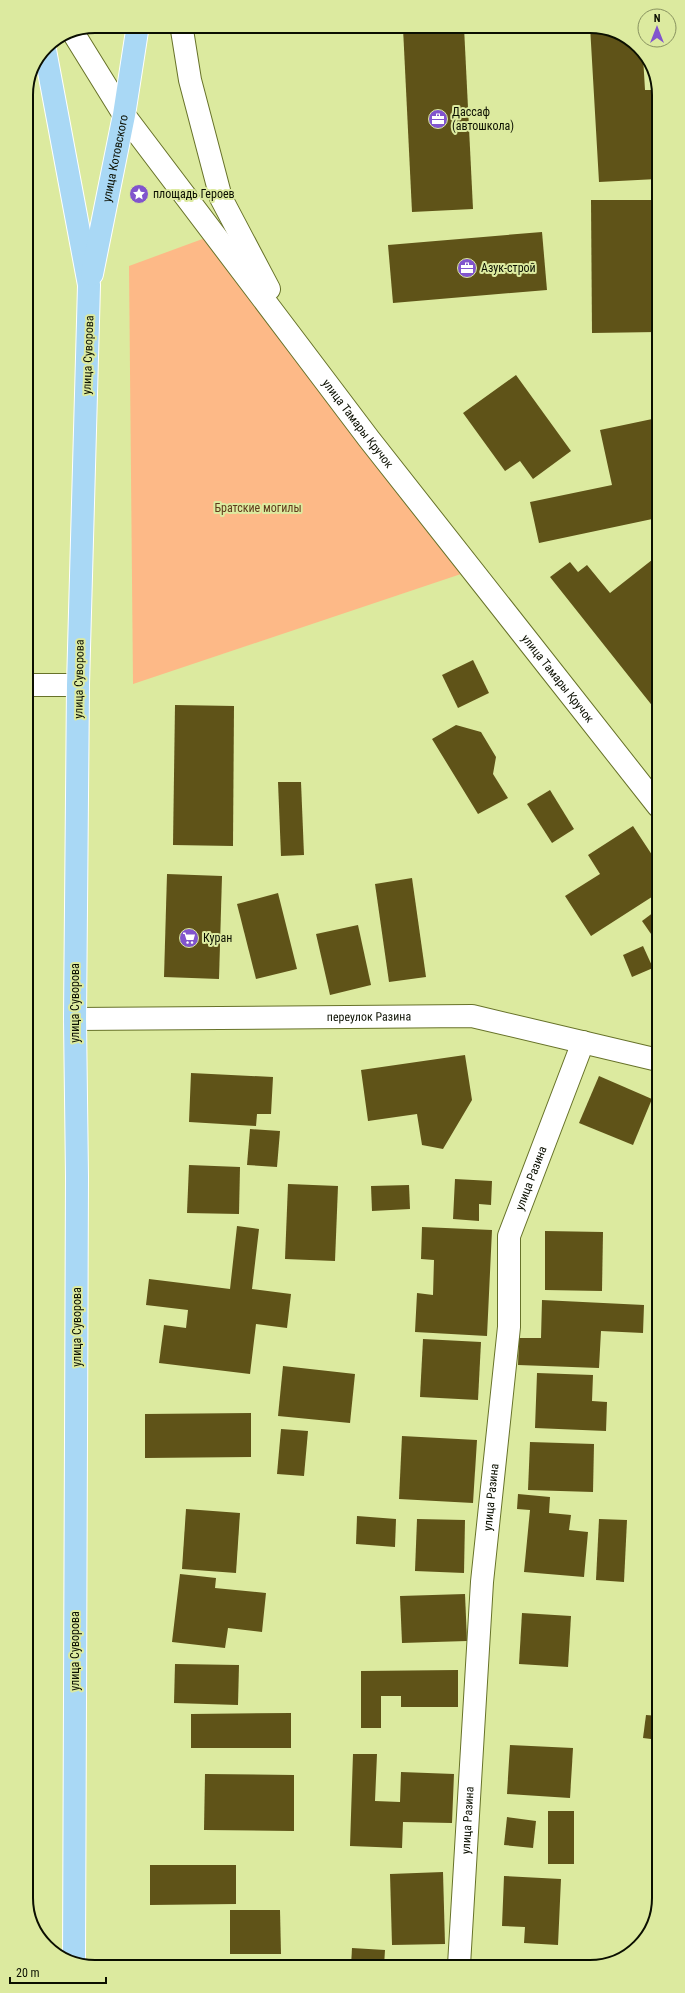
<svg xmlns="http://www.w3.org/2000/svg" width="685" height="1993" font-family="'Roboto Condensed',sans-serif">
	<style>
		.green { fill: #fdb987 }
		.building { fill: #5f5318 }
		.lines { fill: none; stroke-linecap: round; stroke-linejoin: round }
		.minor-casing { stroke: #677229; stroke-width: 24 }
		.tertiary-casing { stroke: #677229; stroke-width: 24 }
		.primary-casing { stroke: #fff; stroke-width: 24 }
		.minor { stroke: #fff; stroke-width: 22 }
		.tertiary { stroke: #fff; stroke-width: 22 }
		.primary { stroke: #a9d8f5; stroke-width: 22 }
		.labels { text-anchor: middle; stroke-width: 4; stroke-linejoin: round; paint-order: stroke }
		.poi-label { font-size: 12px; fill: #0b0f00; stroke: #dcea9f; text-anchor: start }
		.street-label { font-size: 12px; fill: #0b0f00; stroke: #dcea9f }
		.park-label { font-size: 12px; fill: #5f391b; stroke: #dcea9f }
		.rim { fill: none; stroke: #0b0f00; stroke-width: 2 }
	</style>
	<rect width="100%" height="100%" fill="#dcea9f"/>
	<path class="green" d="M216,234L461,574L133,684L129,266Z"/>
	<g class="building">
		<path d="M590,26H595L635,43L643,56L645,90H657V179L599,182Z"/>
		<path d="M464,27L473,209L412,212L403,28Z"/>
		<path d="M591,200H657V332L592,333Z"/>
		<path d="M542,232L547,290L393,303L388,245Z"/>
		<path d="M516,375L571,451L533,479L520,461L505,471L463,413Z"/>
		<path d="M657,418V518L539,543L530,502L612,485L600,430Z"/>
		<path d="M657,556V595L658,713L550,577L570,562L578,572L587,565L610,593Z"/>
		<path d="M473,660L489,693L458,708L442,675Z"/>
		<path d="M175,705L234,706L233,846L173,845Z"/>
		<path d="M456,725L481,732L496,757L493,774L508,798L478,814L432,739Z"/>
		<path d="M278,782H301L304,855L281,856Z"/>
		<path d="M550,790L574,829L552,843L527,804Z"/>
		<path d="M633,826L658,864V893L591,936L565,896L600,874L588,855Z"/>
		<path d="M167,874L222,876L219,979L164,977Z"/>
		<path d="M412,878L426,977L389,982L375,884Z"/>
		<path d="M278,893L297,969L256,979L237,904Z"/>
		<path d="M658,909V944L642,921Z"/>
		<path d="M358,925L371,985L330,995L316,934Z"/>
		<path d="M643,946L653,968L632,977L623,955Z"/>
		<path d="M465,1055L472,1100L443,1149L422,1145L417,1114L368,1121L361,1070Z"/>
		<path d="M191,1073L273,1077L271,1114H257L256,1126L189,1122Z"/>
		<path d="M599,1076L652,1099L633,1145L579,1123Z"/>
		<path d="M250,1129L280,1131L277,1167L247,1165Z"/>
		<path d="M189,1165L240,1167L239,1214L187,1213Z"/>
		<path d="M455,1179L492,1181L491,1205L479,1204V1221L453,1219Z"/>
		<path d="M288,1184L338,1186L335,1261L285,1259Z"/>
		<path d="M409,1185L410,1209L372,1211L371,1186Z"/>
		<path d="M237,1226L259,1229L252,1289L291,1294L287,1328L256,1324L250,1374L159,1363L164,1325L186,1328L188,1310L146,1305L149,1279L230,1289Z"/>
		<path d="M422,1227L492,1230L487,1336L415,1332L417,1293L433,1295L434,1260L421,1259Z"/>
		<path d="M545,1231L603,1232L602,1291L545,1290Z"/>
		<path d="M542,1300L644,1305L643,1333L601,1331L599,1368L518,1365L519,1338H541Z"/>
		<path d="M423,1339L481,1342L478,1400L420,1397Z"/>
		<path d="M283,1366L355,1374L350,1423L278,1416Z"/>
		<path d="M537,1373L593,1375L592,1401L607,1402L606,1431L535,1428Z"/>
		<path d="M251,1413V1457L145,1458V1414Z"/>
		<path d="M281,1429L308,1431L304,1476L277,1474Z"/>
		<path d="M402,1436L477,1440L473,1503L399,1499Z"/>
		<path d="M530,1442L594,1444L593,1492L528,1490Z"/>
		<path d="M518,1494L550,1497L549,1513L571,1515L569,1530L588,1532L584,1577L524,1572L530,1510L517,1509Z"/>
		<path d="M186,1509L240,1513L236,1573L182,1569Z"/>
		<path d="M357,1516L396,1519L395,1547L356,1544Z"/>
		<path d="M417,1519L465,1520L464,1573L415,1571Z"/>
		<path d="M599,1519L627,1520L624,1582L596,1580Z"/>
		<path d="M180,1574L216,1578L215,1588L266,1593L262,1632L228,1628L225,1648L172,1642Z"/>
		<path d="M465,1594L467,1641L402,1643L400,1596Z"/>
		<path d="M522,1613L571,1616L568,1667L519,1664Z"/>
		<path d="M175,1664L239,1665L238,1705L174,1703Z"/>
		<path d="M458,1670V1707H401V1696H381V1728H361V1671Z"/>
		<path d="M291,1713V1748H191V1714Z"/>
		<path d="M646,1715L659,1716V1740L643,1738Z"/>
		<path d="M510,1745L573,1748L570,1798L507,1794Z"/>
		<path d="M353,1754H377L375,1801L400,1802L401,1772L454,1774L452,1823L403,1822L402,1848L350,1846Z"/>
		<path d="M205,1774L294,1775V1831L204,1830Z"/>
		<path d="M658,1801H659V1837L654,1836Z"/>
		<rect x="548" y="1811" width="26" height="53"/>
		<path d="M507,1817L536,1821L533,1848L504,1845Z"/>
		<path d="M150,1865H236V1904L150,1905Z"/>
		<path d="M443,1872L445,1944L392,1945L390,1874Z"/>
		<path d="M504,1876L561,1879L558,1945L524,1943L525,1927L502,1926Z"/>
		<path d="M659,1887V1898L653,1915L652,1914Z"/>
		<path d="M230,1910H280L281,1954H230Z"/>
		<path d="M352,1948L385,1950L384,1966H351Z"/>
	</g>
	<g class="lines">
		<g class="minor-casing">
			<g id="minor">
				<path d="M27,685H78"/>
				<path id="s1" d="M75,1019L472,1016L658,1060"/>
				<path id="s2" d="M459,1965L482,1582L509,1327V1236L583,1042"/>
			</g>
		</g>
		<g class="tertiary-casing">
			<g id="tertiary">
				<path d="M182,30L190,80L221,198L269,289"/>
				<path id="s3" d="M72,31L124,115L298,345L369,439L658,806"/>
			</g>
		</g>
		<g class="primary-casing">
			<g id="primary">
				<path d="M45,50L89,285L78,685L75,1019L77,1177L74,1960"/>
				<path id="s4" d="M92,274L124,115L137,31"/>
			</g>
		</g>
		<use href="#minor" class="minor"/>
		<use href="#tertiary" class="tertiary"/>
		<use href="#primary" class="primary"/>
	</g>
	<defs>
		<g id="office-disc" transform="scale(1)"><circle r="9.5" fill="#8154cd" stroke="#dcea9f"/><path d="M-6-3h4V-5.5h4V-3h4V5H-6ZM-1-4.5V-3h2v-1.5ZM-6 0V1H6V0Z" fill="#fff"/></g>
		<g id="sight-disc" transform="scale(1)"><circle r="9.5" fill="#8154cd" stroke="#dcea9f"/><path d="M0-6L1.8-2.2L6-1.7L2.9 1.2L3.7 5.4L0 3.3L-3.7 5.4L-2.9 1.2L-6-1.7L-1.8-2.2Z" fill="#fff"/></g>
		<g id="supermarket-disc" transform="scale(1)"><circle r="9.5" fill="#8154cd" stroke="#dcea9f"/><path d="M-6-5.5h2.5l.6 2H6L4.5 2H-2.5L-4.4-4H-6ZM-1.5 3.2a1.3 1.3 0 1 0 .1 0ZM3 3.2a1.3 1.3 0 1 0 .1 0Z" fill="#fff"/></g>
	</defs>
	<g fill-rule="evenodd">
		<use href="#office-disc" x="438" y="119"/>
		<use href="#sight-disc" x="139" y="194"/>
		<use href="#office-disc" x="467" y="268"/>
		<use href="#supermarket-disc" x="189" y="938"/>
	</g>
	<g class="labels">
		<g class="poi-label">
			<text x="452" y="116">Дассаф<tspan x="452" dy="14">(автошкола)</tspan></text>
			<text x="153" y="198">площадь Героев</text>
			<text x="481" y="272">Азук-строй</text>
			<text x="203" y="942">Куран</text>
		</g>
		<g class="street-label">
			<text dy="4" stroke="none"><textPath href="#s4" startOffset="118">улица Котовского</textPath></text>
			<text transform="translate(88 355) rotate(-88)" y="4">улица Суворова</text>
			<text dy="4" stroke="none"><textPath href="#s3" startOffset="486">улица Тамары Кручок</textPath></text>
			<text transform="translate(79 679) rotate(-89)" y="4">улица Суворова</text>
			<text dy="4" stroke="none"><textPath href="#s3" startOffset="810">улица Тамары Кручок</textPath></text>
			<text transform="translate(75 1003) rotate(-90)" y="4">улица Суворова</text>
			<text dy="4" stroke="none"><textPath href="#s1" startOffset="294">переулок Разина</textPath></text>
			<text dy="4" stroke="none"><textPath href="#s2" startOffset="793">улица Разина</textPath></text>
			<text transform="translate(77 1327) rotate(-90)" y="4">улица Суворова</text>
			<text dy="4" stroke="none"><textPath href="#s2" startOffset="469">улица Разина</textPath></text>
			<text transform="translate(75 1651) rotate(-90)" y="4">улица Суворова</text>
			<text dy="4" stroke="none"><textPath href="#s2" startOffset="145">улица Разина</textPath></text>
		</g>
		<g class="park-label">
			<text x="258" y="512">Братские могилы</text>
		</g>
	</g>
	<path d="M0 0H685V1993H0ZM95 33H590A62 62 0 0 1 652 95V1898A62 62 0 0 1 590 1960H95A62 62 0 0 1 33 1898V95A62 62 0 0 1 95 33Z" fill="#dcea9f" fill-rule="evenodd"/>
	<path class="rim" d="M95 33H590A62 62 0 0 1 652 95V1898A62 62 0 0 1 590 1960H95A62 62 0 0 1 33 1898V95A62 62 0 0 1 95 33Z"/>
	<g transform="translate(657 28)"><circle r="19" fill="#dcea9f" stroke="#88925f"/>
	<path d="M0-3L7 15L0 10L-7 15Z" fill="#8154cd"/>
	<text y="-6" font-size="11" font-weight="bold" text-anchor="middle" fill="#0b0f00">N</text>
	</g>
	<path d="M10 1977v6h96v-6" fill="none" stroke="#0b0f00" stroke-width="2"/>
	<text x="16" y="1977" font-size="12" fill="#0b0f00" stroke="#dcea9f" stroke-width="3" paint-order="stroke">20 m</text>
</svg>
